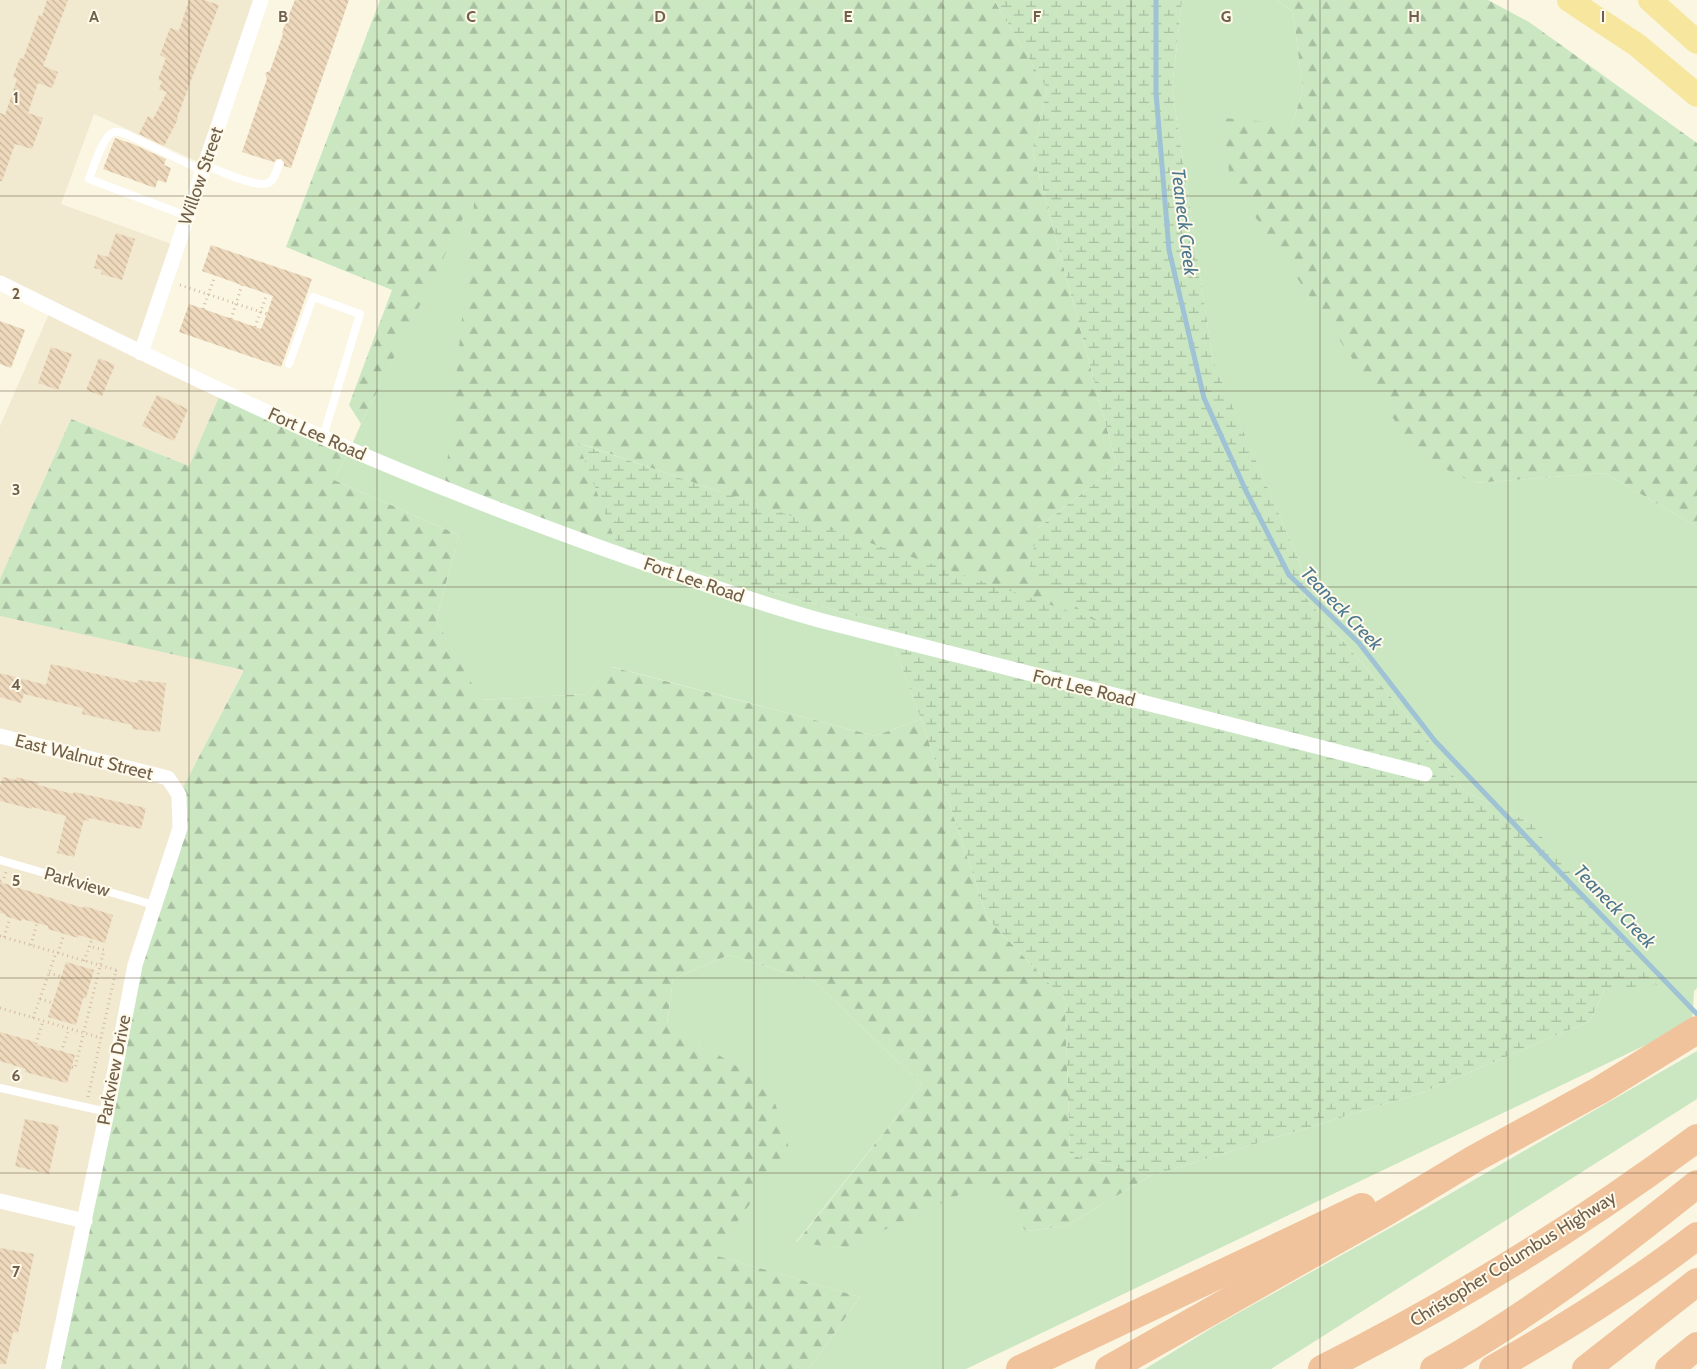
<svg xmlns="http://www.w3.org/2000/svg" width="1697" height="1369" font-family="Cabin,sans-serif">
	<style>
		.residential { fill: #f2e9d1 }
		.green { fill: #cae7c2 }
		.forest { fill: url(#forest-firs) }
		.wetland { fill: url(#wetland-marsh) }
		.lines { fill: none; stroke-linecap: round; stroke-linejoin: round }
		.stream { stroke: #9fc2d4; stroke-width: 5 }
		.building { fill: url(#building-back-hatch) }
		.path { stroke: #d3bd9f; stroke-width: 3; stroke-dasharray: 1 4; stroke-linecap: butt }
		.service { stroke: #fff; stroke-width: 8 }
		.minor { stroke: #fff; stroke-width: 15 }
		.primary { stroke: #f6e69e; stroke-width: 24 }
		.motorway { stroke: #f1c39d; stroke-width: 28 }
		.grid { fill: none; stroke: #705f4a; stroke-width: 1; stroke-opacity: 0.55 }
		.labels { text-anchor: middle; stroke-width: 4; stroke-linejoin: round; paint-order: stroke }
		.street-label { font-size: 18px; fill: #705f4a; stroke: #fef9e8 }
		.water-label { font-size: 19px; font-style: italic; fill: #4c7890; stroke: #fef9e8 }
		.grid-label { font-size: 16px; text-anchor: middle; font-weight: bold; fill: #705f4a; stroke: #fef9e8; stroke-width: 4; stroke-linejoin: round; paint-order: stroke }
	</style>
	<defs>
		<pattern id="forest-firs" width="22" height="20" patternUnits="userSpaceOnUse" patternTransform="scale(1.25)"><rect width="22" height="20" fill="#cae7c2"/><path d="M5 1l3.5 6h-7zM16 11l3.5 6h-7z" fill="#a8bea0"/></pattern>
		<pattern id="wetland-marsh" width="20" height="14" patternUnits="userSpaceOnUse" patternTransform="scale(1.25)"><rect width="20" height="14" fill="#cae7c2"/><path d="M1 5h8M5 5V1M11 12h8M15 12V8" fill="none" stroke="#a8bea0"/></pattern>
		<pattern id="building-back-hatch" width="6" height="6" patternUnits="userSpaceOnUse" patternTransform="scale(1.25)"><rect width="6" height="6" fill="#eed9bc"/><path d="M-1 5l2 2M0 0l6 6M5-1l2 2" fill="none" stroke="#c5b39b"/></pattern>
	</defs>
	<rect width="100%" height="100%" fill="#faf6e2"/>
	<g class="residential">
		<path d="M0,0H261L205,165L94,114L61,204L177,246L141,352L222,390L189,466L71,419L0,579V426L51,309L0,283Z"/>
		<path d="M0,616L244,669L179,795L180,828L56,1369H0Z"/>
	</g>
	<g class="green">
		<path d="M1182,0H1277L1293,12L1303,91L1292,124L1474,483L1605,473L1697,527V988L1694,991L1692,1023L966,1369H809L860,1297L713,1255L667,1024L673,979L729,955L814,981L922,1085L796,1242L845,1248L985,1182L1026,1231L1066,1226L1150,1176L1421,1093L1590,1021L1605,989L1531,823L1464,791L1427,739L1305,597L1300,563L1213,362L1172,88Z"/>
		<path d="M475,192L619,550L886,624L921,719L875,736L613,667L586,694L480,700L436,620L459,535L334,480L350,449L361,424Z"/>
		<path d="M1697,1051V1099L1271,1369H1145L1215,1326L1422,1210Z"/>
	</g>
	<g class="forest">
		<path d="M380,0H994L1047,89L1033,153L1117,466L1038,528L1100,623L579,443L619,550L445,483L475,194L361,424L349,405L392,290L286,247Z"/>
		<path d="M1277,0H1488L1529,22L1697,143V527L1605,473L1474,483L1419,456L1230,180L1223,118L1292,124L1303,91L1293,12Z"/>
		<path d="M222,390L350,449L334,480L459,535L436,620L481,700L586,694L612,667L875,736L921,719L988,919L1065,1000L1070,1155L1150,1176L1066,1226L1026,1231L984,1183L846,1248L796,1243L922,1085L814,981L729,955L673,979L667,1023L770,1087L789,1148L714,1255L860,1297L809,1369H56L120,1036L180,828L179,795L244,670L0,616V579L71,419L189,466Z"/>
	</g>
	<path class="wetland" d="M994,0H1182L1172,88L1213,361L1300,563L1305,597L1427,739L1464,791L1531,823L1657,985L1605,989L1590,1021L1421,1093L1150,1176L1070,1155L1065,1000L988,919L921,719L886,624L619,550L578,443L1098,621L1028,576L1038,528L1117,466L1033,153L1047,89Z"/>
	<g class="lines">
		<path class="stream" d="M1156,0V93L1169,250L1204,398L1246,491L1289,575L1359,643L1435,741L1577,890L1697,1014"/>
	</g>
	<g class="building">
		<path d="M47,0H68L43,66L58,72L52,88L38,83L28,113L43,118L32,149L15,144L2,181H0V113L5,115L17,79L13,77L20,58L23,59L39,15L42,16Z"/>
		<path d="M189,0H204L219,5L177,118L178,119L164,146L139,134L148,116L153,119L167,92L159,89L162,81L158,80L166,58L160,55L170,28L179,31Z"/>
		<path d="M295,0H349L291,168L284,166V162L281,159H277L274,162L242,152L267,79L265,73L270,71L283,34L282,32Z"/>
		<path d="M115,138L133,144L166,159L164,165L171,168L166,183L158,180L155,188L103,169Z"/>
		<path d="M116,233L135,239L122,280L101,274L102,270L94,268L98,254L108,257Z"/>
		<path d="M211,245L312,279L281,367L179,332L189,304L261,329L267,314L273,296L202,271Z"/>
		<path d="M0,321L25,330L11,368L0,364Z"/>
		<path d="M51,347L72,354L58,390L38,383Z"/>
		<path d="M99,358L115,365L102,396L86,390Z"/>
		<path d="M157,395L188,409L174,441L142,426Z"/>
		<path d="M51,664L137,683L138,680L166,683L160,732L132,729V725L82,714L83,708L24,694L21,703L0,697V673L46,685Z"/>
		<path d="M3,777L16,780V777L39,783L38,785L73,794L74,792L146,808L141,829L89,818V821L84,820L74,857L57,853L66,816L32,807V809L0,801V786Z"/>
		<path d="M0,882L83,908L84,906L113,915L105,943L79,935L78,938L48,929V926L22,919L21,921L5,916L6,914L0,913Z"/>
		<path d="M66,962L94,970L86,998H83L76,1025L48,1017Z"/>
		<path d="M0,1032L35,1042L34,1044L75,1055L67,1083L25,1072L26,1069L0,1061Z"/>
		<path d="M25,1119L59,1126L49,1174L15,1166Z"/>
		<path d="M0,1248L34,1254L18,1333L13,1332L6,1364H0Z"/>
	</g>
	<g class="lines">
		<g class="path">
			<path d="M180,285L267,314"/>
			<path d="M203,309L215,276"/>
			<path d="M231,319L242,285"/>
			<path d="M255,327L267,294"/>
			<path d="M0,881L4,878L6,872"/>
			<path d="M0,936L116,970L117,967"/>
			<path d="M4,937L10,918"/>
			<path d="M31,945L37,923"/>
			<path d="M58,953L64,934"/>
			<path d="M84,961L92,939"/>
			<path d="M49,973L62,977"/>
			<path d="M40,999L53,1003"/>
			<path d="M0,1008L101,1038"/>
			<path d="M33,1018L56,953"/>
			<path d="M36,1044L43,1021"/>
			<path d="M61,1052L69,1029"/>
			<path d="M72,1067L75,1068L104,950L89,946"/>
			<path d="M88,1097L116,970"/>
		</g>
		<g class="service">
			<path d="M205,165C218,170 259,190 270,182C275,178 277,170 279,164"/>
			<path d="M187,216L89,179C93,169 103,135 114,132C117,131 122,133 126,134L203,171"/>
			<path d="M289,364L313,297L360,314L323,437"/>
			<path d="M0,860L154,905"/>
			<path d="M0,1088L107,1112"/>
		</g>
		<g class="minor">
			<path d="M0,283C112,338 224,394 338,444C424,482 511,515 599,547C672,573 745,599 819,620L1425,774"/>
			<path d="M141,353L261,0"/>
			<path d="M0,736L168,778L179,795L180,828L135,965L107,1112L53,1369"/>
			<path d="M0,1201L85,1221"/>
		</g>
		<g class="primary">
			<path d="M1569,0L1637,45L1697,95"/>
			<path d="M1650,0L1697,42"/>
		</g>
		<g class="motorway">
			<path d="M1020,1369L1362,1207"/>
			<path d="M1109,1369L1386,1212L1474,1159L1600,1090L1697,1030"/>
			<path d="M1322,1369C1453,1303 1579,1226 1697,1138"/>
			<path d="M1434,1369C1528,1317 1613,1251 1697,1184"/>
			<path d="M1493,1369C1563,1329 1632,1286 1697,1236"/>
			<path d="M1586,1369L1697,1282"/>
			<path d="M1669,1369L1697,1346"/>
		</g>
	</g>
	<path class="grid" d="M189,0V1369M377,0V1369M566,0V1369M754,0V1369M943,0V1369M1131,0V1369M1320,0V1369M1508,0V1369M0,196H1697M0,391H1697M0,587H1697M0,782H1697M0,978H1697M0,1173H1697"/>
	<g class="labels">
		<g class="street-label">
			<text transform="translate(201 176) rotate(-71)" y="6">Willow Street</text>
			<text transform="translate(317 434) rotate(24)" y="6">Fort Lee Road</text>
			<text transform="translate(694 580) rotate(19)" y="6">Fort Lee Road</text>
			<text transform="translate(1084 688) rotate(14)" y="6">Fort Lee Road</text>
			<text transform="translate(84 757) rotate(14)" y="6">East Walnut Street</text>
			<text transform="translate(77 882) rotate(16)" y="6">Parkview</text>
			<text transform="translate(114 1070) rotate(-79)" y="6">Parkview Drive</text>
			<text transform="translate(1513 1259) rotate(-32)" y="6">Christopher Columbus Highway</text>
		</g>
		<g class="water-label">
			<text transform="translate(1185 222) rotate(83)" y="7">Teaneck Creek</text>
			<text transform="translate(1342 608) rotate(46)" y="7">Teaneck Creek</text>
			<text transform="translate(1615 906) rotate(46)" y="7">Teaneck Creek</text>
		</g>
	</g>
	<g class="grid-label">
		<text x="94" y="22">A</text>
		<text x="283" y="22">B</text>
		<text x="471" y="22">C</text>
		<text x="660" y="22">D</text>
		<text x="848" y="22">E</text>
		<text x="1037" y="22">F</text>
		<text x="1226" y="22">G</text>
		<text x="1414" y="22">H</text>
		<text x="1603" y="22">I</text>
		<text x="16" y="103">1</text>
		<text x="16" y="299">2</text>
		<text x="16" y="495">3</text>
		<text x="16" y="690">4</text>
		<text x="16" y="886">5</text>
		<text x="16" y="1081">6</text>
		<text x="16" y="1277">7</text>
	</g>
</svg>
